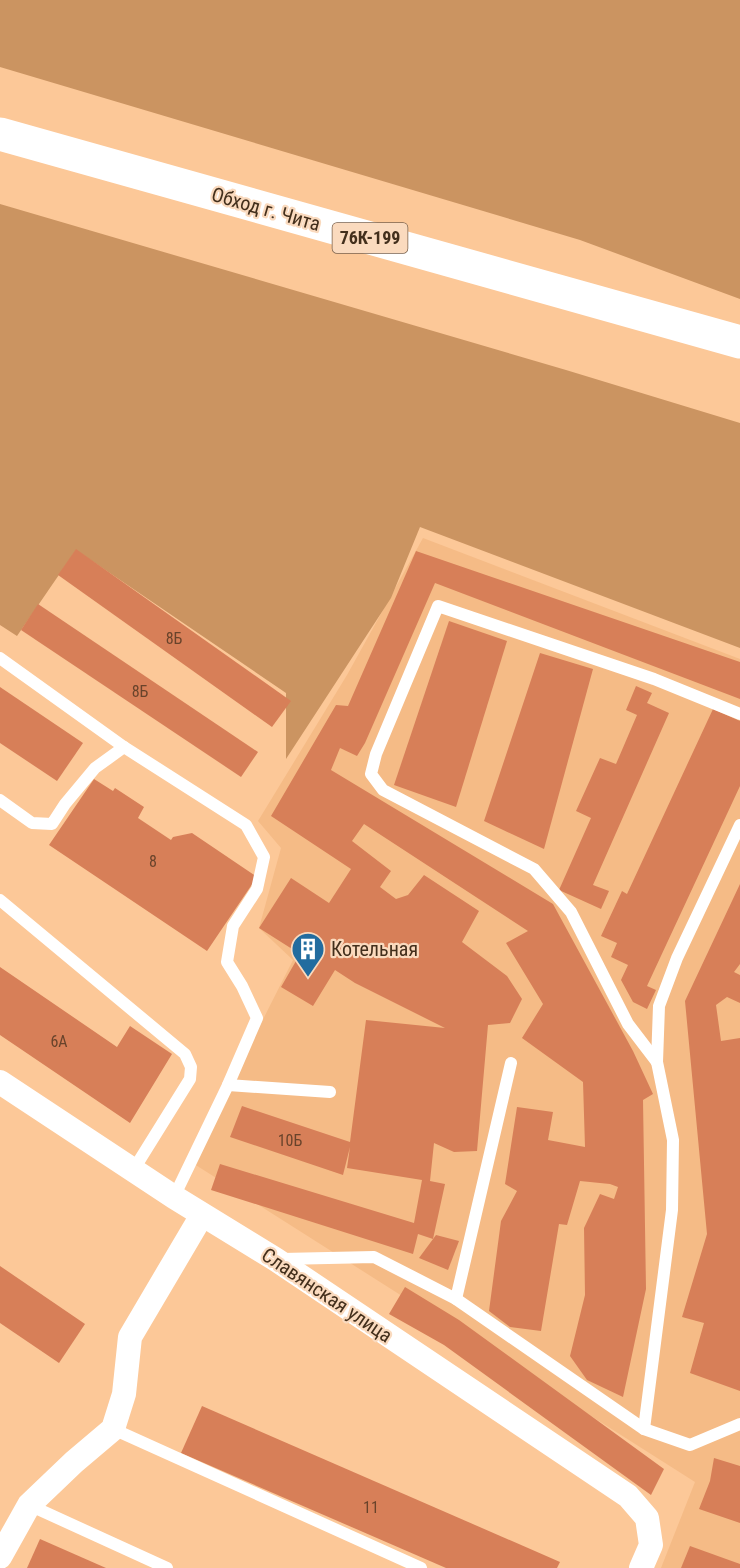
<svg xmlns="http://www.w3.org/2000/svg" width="740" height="1568" font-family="'Roboto Condensed',sans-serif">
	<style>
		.built { fill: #f5bb86 }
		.green { fill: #cb9461 }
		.building { fill: #d77f58 }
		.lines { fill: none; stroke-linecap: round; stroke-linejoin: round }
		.lane { stroke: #fff; stroke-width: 12 }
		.street { stroke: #fff; stroke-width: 24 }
		.highway { stroke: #fff; stroke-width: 33 }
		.labels { text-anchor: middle; stroke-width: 4.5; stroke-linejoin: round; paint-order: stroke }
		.number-label { font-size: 16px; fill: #68432b }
		.shield { fill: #fadabe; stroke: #7a624d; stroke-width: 1.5 }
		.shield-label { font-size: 18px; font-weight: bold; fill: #432f1c }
		.street-label { font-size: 20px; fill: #432f1c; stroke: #fadabe }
		.poi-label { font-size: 20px; fill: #432f1c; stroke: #fadabe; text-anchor: start }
	</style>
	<rect width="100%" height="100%" fill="#fcc898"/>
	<path class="built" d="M423,538L740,659V1568H661L695,1482L191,1162L293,960L259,928L281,848L258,821L347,675Z"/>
	<g class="green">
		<path d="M0,0H740V299L580,240L0,67Z"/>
		<path d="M0,204L566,370L740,423V648L420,527L391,598L286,759V693L76,550L17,636L0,625Z"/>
	</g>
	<g class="building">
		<path d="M76,549L291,701L272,727L58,575Z"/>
		<path d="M416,551L740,662V699L435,583L365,743L357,756L340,748L331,770L553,904L633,1051L653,1094L643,1100L646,1289L623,1397L587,1380L570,1356L585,1295L584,1228L600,1194L614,1199L618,1187L610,1184L580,1181L567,1225L559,1224L541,1331L510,1327L489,1311L501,1221L517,1191L505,1184L517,1107L553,1112L548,1140L585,1147L583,1082L522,1038L543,1004L506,943L528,931L364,824L352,841L391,871L380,887L396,899L408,895L424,875L479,911L462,942L507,976L522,999L510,1023L488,1025L477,1151L454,1152L434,1143L430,1181L445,1184L433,1239L418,1234L413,1254L211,1190L220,1164L414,1223L422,1180L347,1168L350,1147L343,1175L230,1137L242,1106L350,1142L366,1020L445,1028L355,983L335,970L313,1006L281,987L300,954L259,928L291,878L329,903L351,869L271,816L336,705L348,706Z"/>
		<path d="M38,604L258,752L241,777L21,630Z"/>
		<path d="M449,621L507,641L456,807L394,785Z"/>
		<path d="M540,653L593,669L544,849L484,821Z"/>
		<path d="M636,686L652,693L647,703L669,713L593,885L609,891L601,909L559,890L591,818L576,811L600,758L616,764L637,715L626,710Z"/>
		<path d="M0,687L83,743L57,781L0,743Z"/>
		<path d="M713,709L740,721V786L647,986L656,990L647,1009L633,1002L621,980L628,965L611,957L617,943L601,936L622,891L627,894Z"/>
		<path d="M94,779L113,791L115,788L144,807L138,818L171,840L173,837L192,833L257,877L207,951L49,845Z"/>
		<path d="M740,884V964L734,972L740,975V1003L727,997L716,1005L721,1041L740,1038V1391L690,1373L704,1323L682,1317L707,1234L685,1001Z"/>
		<path d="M0,967L117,1047L130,1026L172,1054L130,1123L0,1035Z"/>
		<path d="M436,1235L459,1241L448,1270L419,1258Z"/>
		<path d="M0,1266L85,1324L59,1363L0,1323Z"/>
		<path d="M405,1287L459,1320L664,1469L651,1495L444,1345L389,1314Z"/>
		<path d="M202,1406L560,1562L557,1568H446L181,1453Z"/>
		<path d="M714,1458L740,1466V1523L699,1509L710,1481Z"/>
		<path d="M40,1539L106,1568H27Z"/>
		<path d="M690,1546L740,1564V1568H681Z"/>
	</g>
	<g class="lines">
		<g class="lane">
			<path d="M0,658L124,747L246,825L264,857L257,889L233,926L227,962L242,986L257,1018L228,1085L174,1197"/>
			<path d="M0,800L32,823L52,824L65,804L95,768L124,747"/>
			<path d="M0,900L185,1054L191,1067L190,1079L134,1169"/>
			<path d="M657,1062L628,1024L571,912L534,869L383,790L371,774L376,754L438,606L654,679L740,714"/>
			<path d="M228,1085L330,1092"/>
			<path d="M282,1259L374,1257L456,1299L644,1429L690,1445L740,1424"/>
			<path d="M456,1299L511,1063"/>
			<path d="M113,1429L421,1568"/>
			<path d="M644,1429L672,1210L673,1140L657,1062L659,1006L677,958L740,825"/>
			<path d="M29,1505L167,1568"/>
		</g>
		<g class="street">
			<path d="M0,1082L174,1197L275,1259L628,1496L647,1518L651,1545L641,1568"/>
			<path d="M0,1557L29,1505L74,1462L113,1429L124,1394L130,1337L202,1215"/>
		</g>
		<path class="highway" d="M0,134L740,342"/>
	</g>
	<defs>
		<g id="building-pin" transform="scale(1.725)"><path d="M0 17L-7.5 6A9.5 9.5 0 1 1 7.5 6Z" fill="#226c9f" stroke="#fadabe"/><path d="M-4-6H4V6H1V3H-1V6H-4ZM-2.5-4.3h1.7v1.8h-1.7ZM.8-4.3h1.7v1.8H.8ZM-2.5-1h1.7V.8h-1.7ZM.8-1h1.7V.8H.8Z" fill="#fff"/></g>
	</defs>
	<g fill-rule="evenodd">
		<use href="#building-pin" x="308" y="949"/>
	</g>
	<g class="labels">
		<g class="number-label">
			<text x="174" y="644">8Б</text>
			<text x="140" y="697">8Б</text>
			<text x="153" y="867">8</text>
			<text x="59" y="1047">6А</text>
			<text x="290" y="1146">10Б</text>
			<text x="371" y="1513">11</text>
		</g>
		<rect class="shield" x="332.5" y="223" width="75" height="30" rx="4.5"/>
		<g class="shield-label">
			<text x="370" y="244">76К-199</text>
		</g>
		<g class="street-label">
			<text transform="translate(266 209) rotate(16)" y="7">Обход г. Чита</text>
			<text transform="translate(327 1295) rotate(34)" y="7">Славянская улица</text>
		</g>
		<g class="poi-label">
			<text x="331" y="956">Котельная</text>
		</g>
	</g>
</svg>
